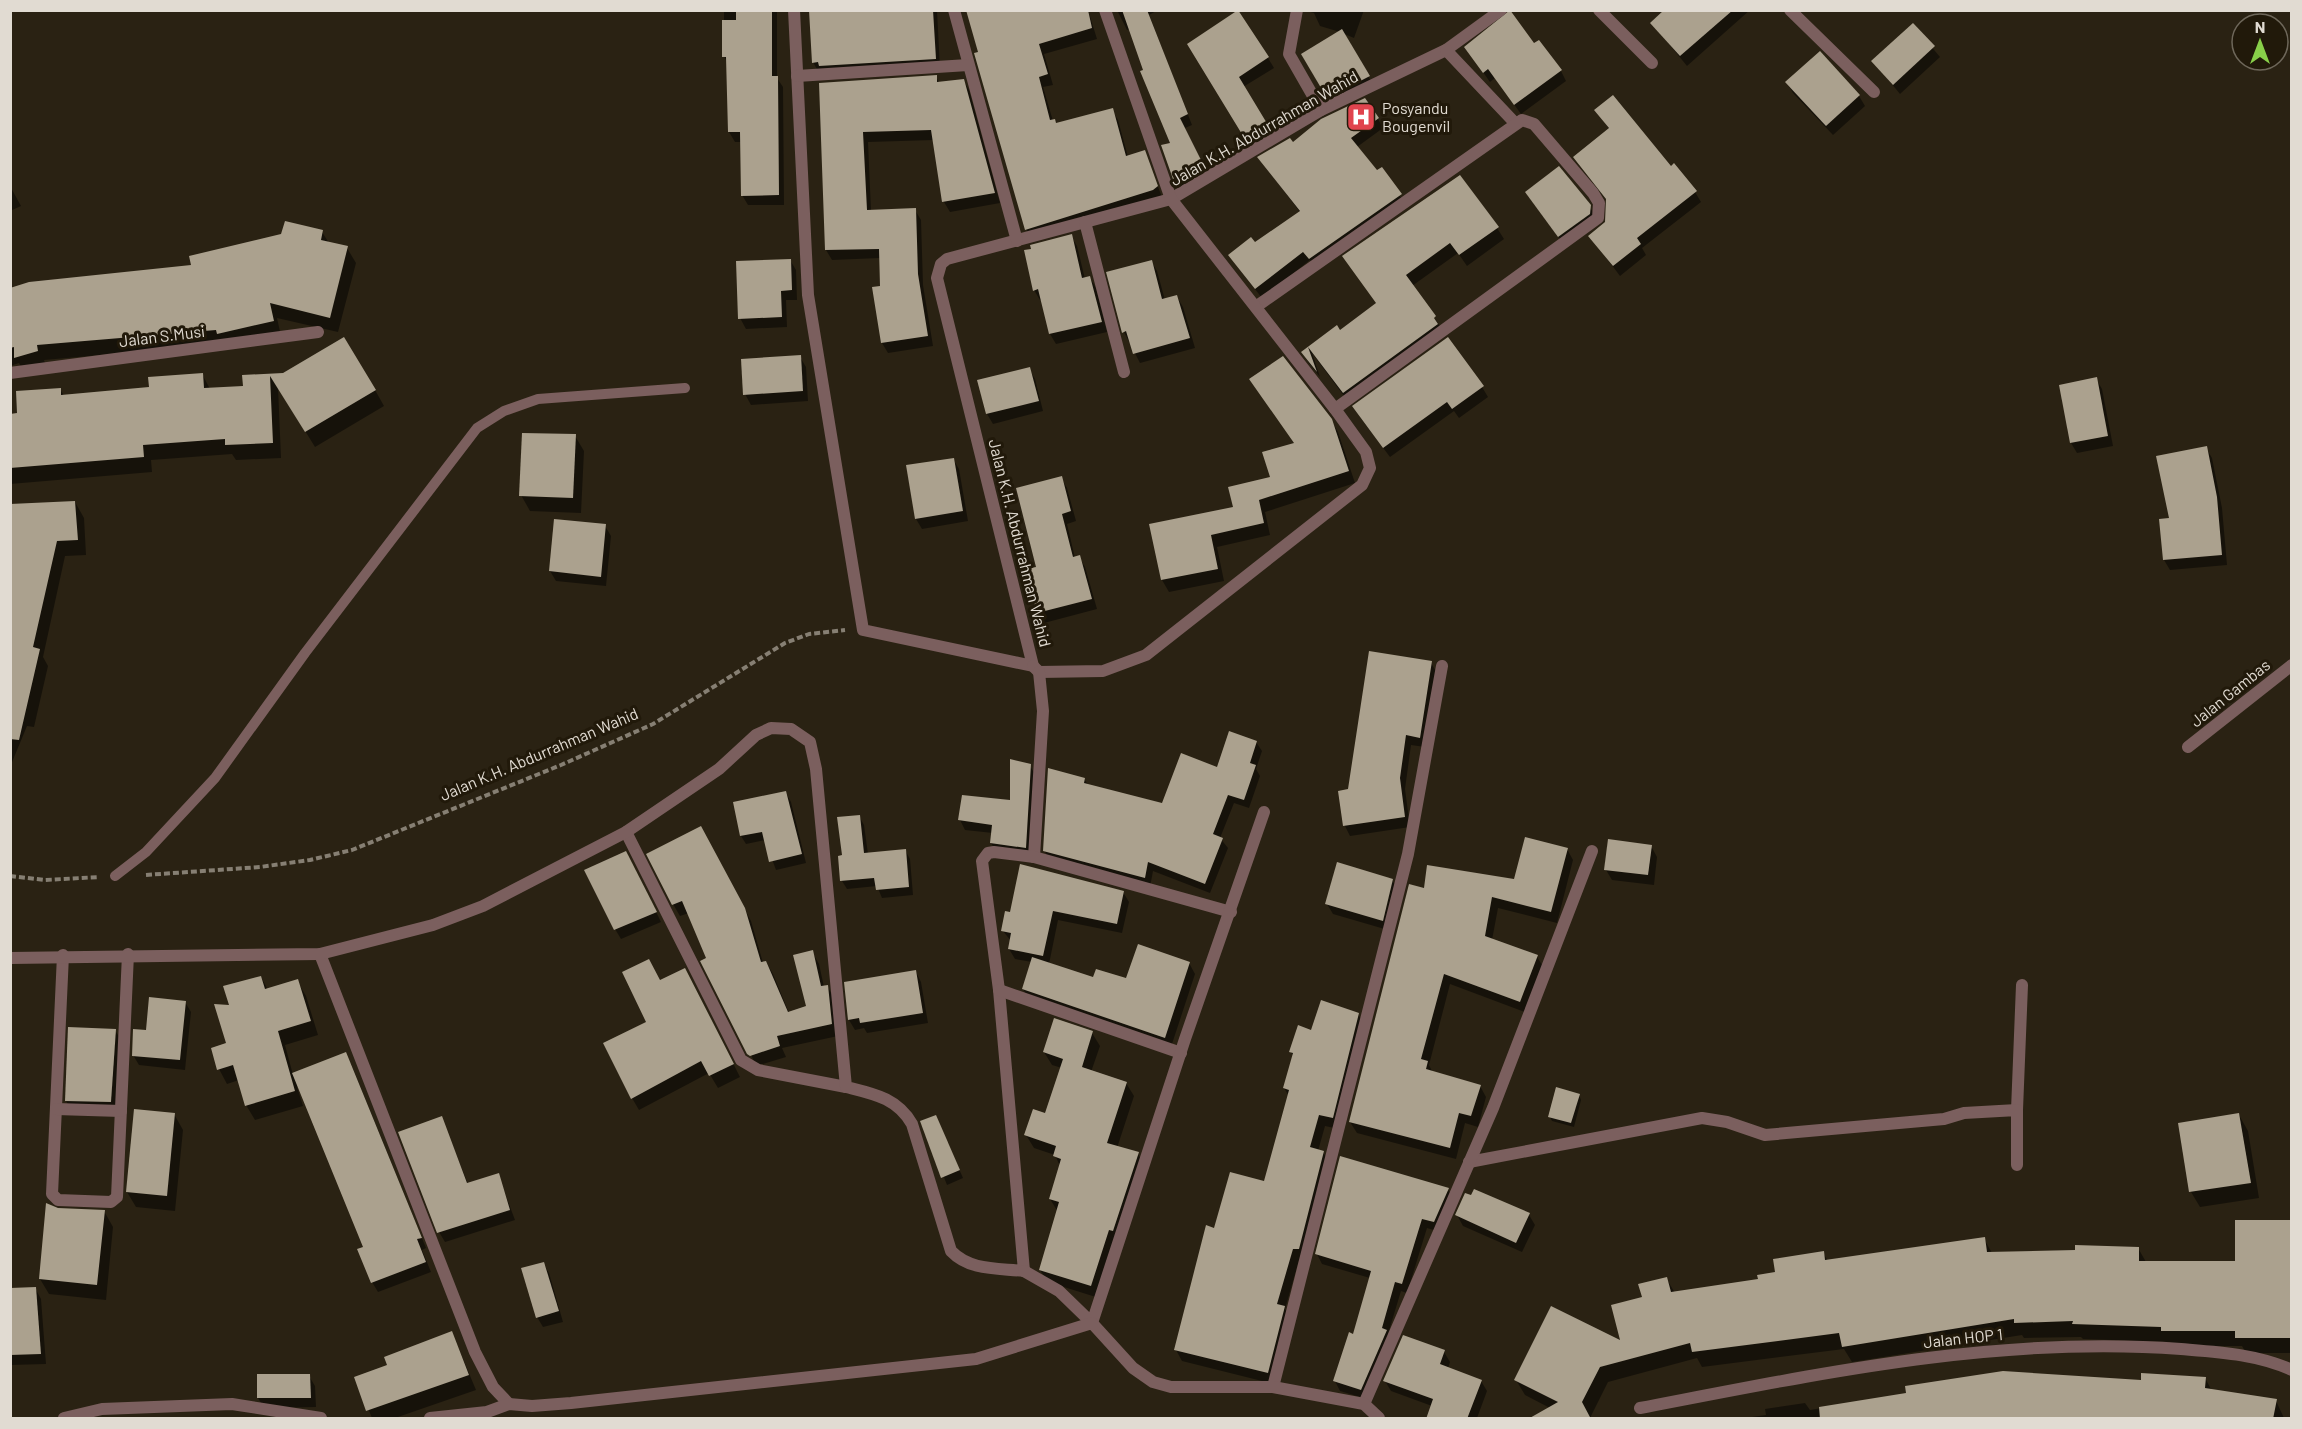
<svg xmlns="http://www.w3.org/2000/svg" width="2302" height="1429" font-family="Barlow,sans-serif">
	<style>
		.shadow { fill: #0007 }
		.building { fill: #aba18e }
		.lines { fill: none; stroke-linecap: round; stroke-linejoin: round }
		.path { stroke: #867f73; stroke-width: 4; stroke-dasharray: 6 3; stroke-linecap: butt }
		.lane { stroke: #7b5f5e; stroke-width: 10 }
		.street { stroke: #7b5f5e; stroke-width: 12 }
		.labels { text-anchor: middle; stroke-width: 6; stroke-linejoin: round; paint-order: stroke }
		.poi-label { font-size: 16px; fill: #e1dbd2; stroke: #21190a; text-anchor: start }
		.street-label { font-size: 16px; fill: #e1dbd2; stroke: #21190a }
	</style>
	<rect width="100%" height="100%" fill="#2a2213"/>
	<g class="shadow">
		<path d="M724,10H777V78L783,87L784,205H748L742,195L741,142H735L729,132L728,64L724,56Z"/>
		<path d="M810,10H937L940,69L819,73L813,62Z"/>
		<path d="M1088,10L1097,39L1044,54L1053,85L1043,87L1053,121L1056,124L1112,110L1118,120L1128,157L1144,152L1162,197L1032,239L1026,229L976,54Z"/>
		<path d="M1117,10H1158L1149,15L1192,125L1185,128L1207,175L1180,188L1174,178L1172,144L1130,29L1127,30Z"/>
		<path d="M1302,10H1364L1354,38L1342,33L1374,86L1335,107L1303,55L1340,32L1320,26L1314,13Z"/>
		<path d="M1666,10H1750L1687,66L1652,23Z"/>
		<path d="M1913,25L1940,57L1900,94L1873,61Z"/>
		<path d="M1189,44L1268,58L1274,68L1243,87L1276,141L1255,153Z"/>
		<path d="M1534,46L1561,71L1566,81L1521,114L1495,78L1490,82L1466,48Z"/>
		<path d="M936,77L940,84L963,80L969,90L1000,203L950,212L944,202L934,140L868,142L871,211L915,210L921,220L923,285L933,346L888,353L882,343L874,288L881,287L880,258L832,260L826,250L821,84Z"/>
		<path d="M1787,83L1859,96L1865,106L1833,135L1793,93Z"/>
		<path d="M1596,110L1670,168L1695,192L1701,202L1642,248L1646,255L1620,276L1590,236L1607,222L1608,202L1575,157L1610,130Z"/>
		<path d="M1378,119L1383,128L1357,147L1377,172L1381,169L1406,205L1316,268L1310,260L1262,298L1236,265L1255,244L1300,212L1259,158L1293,144Z"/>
		<path d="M10,186L21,206L10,211Z"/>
		<path d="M1533,202L1589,206L1596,217L1565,246Z"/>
		<path d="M1497,228L1504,239L1467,266L1458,253L1412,286L1441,328L1350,404L1312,353L1320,377L1309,363L1303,352L1336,327L1339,332L1377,304L1344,257Z"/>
		<path d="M322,232L329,243L347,248L356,263L338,332L277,318L281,336L225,344L44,360L46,366L24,372L19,363L10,366V289L193,266Z"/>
		<path d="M1071,236L1077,246L1085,279L1090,278L1096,288L1107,332L1056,344L1050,334L1042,300H1040L1034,290Z"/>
		<path d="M790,260L796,270L797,300H786L787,327L746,329L740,318Z"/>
		<path d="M1151,261L1157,271L1165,300L1177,297L1183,307L1195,348L1140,363L1124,332Z"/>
		<path d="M800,357L806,367L808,401L751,405L745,394Z"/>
		<path d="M1029,369L1035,379L1043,411L993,424L987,414Z"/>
		<path d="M202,374L210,389L244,388V376L284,375L375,390L384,406L315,447L278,387L281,458L236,460L232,454L151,460L152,472L10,484V415H19L60,389L64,396L151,388Z"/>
		<path d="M2096,379L2102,389L2113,446L2077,453L2071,443L2060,386Z"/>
		<path d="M1251,380L1331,420L1338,432L1355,483L1265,512L1270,535L1217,547L1224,581L1169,592L1162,580L1151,525L1235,508L1272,479L1295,444Z"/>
		<path d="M1482,387L1488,397L1459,418L1454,411L1390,457L1360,417Z"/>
		<path d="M575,436L584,451L581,513L530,511L521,495Z"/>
		<path d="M2206,448L2212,458L2222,508L2227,565L2170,570L2164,560L2171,519Z"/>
		<path d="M953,459L959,469L968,521L922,529L916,519L908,467Z"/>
		<path d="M1061,478L1067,488L1076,521L1067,524L1075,558L1079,557L1085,567L1097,609L1044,623L1038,613L1027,570L1037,568Z"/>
		<path d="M75,502L84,518L86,555L65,556L43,657L48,666L34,727L27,726L10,767V506Z"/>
		<path d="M605,526L611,536L606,586L556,581L550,571Z"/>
		<path d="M1431,663L1437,673L1425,747L1411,745L1405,789L1410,827L1350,836L1345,826L1340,792L1349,791Z"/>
		<path d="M1256,742L1262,751L1256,769L1260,776L1249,808L1234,803L1220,838L1228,848L1210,893L1153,871L1150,887L1050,860L1044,850L1084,779L1089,786L1162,805Z"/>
		<path d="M1030,766L1036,776L1031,857L997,853L991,843L993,833L965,830L960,820L1011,802Z"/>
		<path d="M786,793L791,802L806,863L776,870L765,840L746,844L741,836L735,804Z"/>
		<path d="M859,816L864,825L868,854L905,850L910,859L913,895L882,898L877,886L847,889L842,881L843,857Z"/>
		<path d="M707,840L751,921L763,963L766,962L773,974L789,1013L808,1007L812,952L819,964L824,987L827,986L834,998L838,1036L782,1048L786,1057L756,1066L689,913L680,916L673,904Z"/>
		<path d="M1651,846L1657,857L1654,885L1612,880L1606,870Z"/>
		<path d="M1567,849L1573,860L1557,923L1498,908L1492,940L1537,957L1544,968L1527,1013L1450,984L1429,1065L1433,1073L1480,1086L1486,1097L1478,1127L1465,1123L1456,1159L1357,1133L1350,1122L1425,890L1515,881Z"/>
		<path d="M632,863L661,922L621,939L615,929Z"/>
		<path d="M1392,880L1398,890L1388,930L1333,914L1327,904Z"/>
		<path d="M1123,892L1129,902L1122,933L1058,920L1049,964L1094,979L1127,980L1189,963L1195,974L1171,1047L1029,999L1023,989L1032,962L1015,959L1009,949L1011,941L1003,931L1006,913Z"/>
		<path d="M916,972L921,982L928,1023L867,1033L864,1028L855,1030L849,1020L846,983Z"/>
		<path d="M261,977L268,990L297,981L306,996L318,1035L285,1045L293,1075L345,1054L351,1064L426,1248L422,1250L431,1272L378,1292L372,1282L365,1247L299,1086L297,1087L303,1106L255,1120L246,1105L239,1080L227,1084L219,1069L228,1044L231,1007Z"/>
		<path d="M660,982H692L740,1077L718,1088L709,1073L639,1110L632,1098Z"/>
		<path d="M185,1002L191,1012L185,1070L139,1065L133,1055L147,1031Z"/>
		<path d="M1358,1014L1365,1026L1339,1129L1325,1126L1318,1151L1323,1152L1330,1164L1305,1261L1299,1260L1285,1309L1291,1319L1274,1384L1182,1361L1176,1350L1215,1230L1265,1183L1289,1096L1284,1088L1293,1056L1291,1052L1312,1031Z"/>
		<path d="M115,1030L121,1040L116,1112L72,1111L66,1101Z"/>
		<path d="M1092,1033L1100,1046L1091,1072L1126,1083L1134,1096L1117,1148L1138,1154L1145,1167L1099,1298L1048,1282L1040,1270L1058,1212L1050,1199L1060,1166L1055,1155L1034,1148L1026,1135L1046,1115L1062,1068L1052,1065L1044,1052Z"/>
		<path d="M1579,1095L1581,1100L1574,1127L1552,1121L1550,1117Z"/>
		<path d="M174,1114L183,1130L175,1211L136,1207L127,1192Z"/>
		<path d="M2239,1115L2248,1131L2259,1198L2200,1207L2191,1192L2180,1124Z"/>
		<path d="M441,1117L468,1184L498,1175L515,1220L445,1242L439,1232Z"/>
		<path d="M936,1117L963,1178L947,1185L922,1122Z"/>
		<path d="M1448,1190L1454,1199L1440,1232L1427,1228L1407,1293L1401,1291L1388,1334L1392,1341L1367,1399L1340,1391L1335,1381L1354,1336L1370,1278L1322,1264L1317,1254Z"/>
		<path d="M57,1210L104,1211L113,1227L106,1300L49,1294L40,1279Z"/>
		<path d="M1457,1215H1529L1535,1225L1522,1252L1463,1226Z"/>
		<path d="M2289,1222L2292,1226V1353H2246L2242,1346H2172L2170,1342L2083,1339L2081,1337L2024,1338L2022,1335L1852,1362L1844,1349L1702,1367L1697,1358L1608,1382L1590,1418L1550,1408L1525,1395L1516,1380L1622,1343L1644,1298L1666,1278L1675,1293L1760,1280L1823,1253L1828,1261L1984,1239L1992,1253L2138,1248L2146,1262H2237Z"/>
		<path d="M543,1263L549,1273L563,1322L543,1327L537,1317Z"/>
		<path d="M35,1288L41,1299L46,1364L10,1365V1289Z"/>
		<path d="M452,1333L476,1390L395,1418H372L356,1378L389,1366Z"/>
		<path d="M1444,1352L1450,1362L1448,1368L1481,1381L1487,1391L1477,1418H1427L1432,1406L1391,1391L1385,1381Z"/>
		<path d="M309,1376L315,1386L316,1407L264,1408L258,1398Z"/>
		<path d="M2205,1378L2212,1391L2276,1401L2284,1418H1745L1766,1415L1765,1409L1805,1403L1810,1410L1908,1394Z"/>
	</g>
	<g class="building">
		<path d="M736,10H772V76H778L779,195L741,196L740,132H728L726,57H722V20H736Z"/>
		<path d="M809,10H933L936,59L819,66L818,62L812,63Z"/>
		<path d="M966,10H1088L1092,28L1039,44L1048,74L1039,77L1050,120L1055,119L1056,123L1113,108L1126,156L1145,150L1158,186L1153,190L1025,230L974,53L978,52Z"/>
		<path d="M1122,10H1147L1188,114L1180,118L1203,164L1173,179L1161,145L1170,143L1140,71L1143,70Z"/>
		<path d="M1238,10L1269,57L1239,77L1271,130L1248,144L1187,44Z"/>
		<path d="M1510,10L1534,43L1539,40L1562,70L1514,105L1488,69L1483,73L1464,47Z"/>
		<path d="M1664,10H1733L1680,56L1650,23Z"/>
		<path d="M1913,23L1935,46L1893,85L1871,61Z"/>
		<path d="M1342,29L1370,76L1327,98L1301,54Z"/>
		<path d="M1820,51L1860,95L1826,126L1785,82Z"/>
		<path d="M937,75V82L964,79L995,193L942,202L931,130L863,132L867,210L916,208L918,274L928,336L881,343L872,287L880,286L879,249L825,250L819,83Z"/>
		<path d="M1613,95L1671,166L1674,163L1697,191L1637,238L1641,244L1613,266L1588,236L1605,222L1606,199L1573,157L1609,128L1594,110Z"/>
		<path d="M1365,98L1379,118L1351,138L1377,170L1382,167L1402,194L1309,259L1303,252L1255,289L1228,255L1251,237L1255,242L1300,211L1257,157L1290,138L1293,142L1321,119Z"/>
		<path d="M1559,166L1591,205L1590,214L1558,237L1525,192Z"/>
		<path d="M1460,175L1499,227L1459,255L1450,243L1406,275L1436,316L1434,318L1438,324L1343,393L1308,347L1317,372L1301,352L1337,325L1340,330L1376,303L1342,256Z"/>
		<path d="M285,221L323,230L321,240L348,246L330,318L270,303L274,321L217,334L216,330L37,345L38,351L14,358V347L10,348V288L29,282L191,265L189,256L281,234Z"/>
		<path d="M1072,234L1082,278L1090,276L1102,322L1049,334L1038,289L1033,291L1024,250L1031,249L1030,245Z"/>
		<path d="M791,259L792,290L781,291L782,317L738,319L736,261Z"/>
		<path d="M1152,260L1162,299L1177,295L1190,338L1133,354L1126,331L1122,333L1106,272Z"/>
		<path d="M344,337L376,390L305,432L270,376L273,443L225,445V439L143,445L144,457L10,468V414L17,413L16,391L61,388V395L149,387L148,377L203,373L204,388L243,386L242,375L283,373Z"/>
		<path d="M1448,337L1484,386L1452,409L1447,402L1383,448L1352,406Z"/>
		<path d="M801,355L803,391L743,395L741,359Z"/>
		<path d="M1283,356L1332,419L1349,471L1259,500L1264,523L1211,535L1218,569L1161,580L1149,524L1233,507L1228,487L1270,477L1262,452L1294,443L1249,379Z"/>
		<path d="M1030,367L1039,401L986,414L977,380Z"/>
		<path d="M2097,377L2108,436L2070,443L2059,385Z"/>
		<path d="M522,433L576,434L573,498L519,496Z"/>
		<path d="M2207,446L2217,497L2222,555L2163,560L2159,519L2169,518L2156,456Z"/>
		<path d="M954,458L963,511L915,519L906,465Z"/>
		<path d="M1062,476L1071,511L1062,514L1073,557L1080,555L1092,599L1037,613L1025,569L1036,567L1016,488Z"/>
		<path d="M75,501L78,540L57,541L33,647L40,649L19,740L10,739V504Z"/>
		<path d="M554,519L606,524L601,577L549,571Z"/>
		<path d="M1369,651L1432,661L1420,738L1406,735L1400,778L1405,817L1343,826L1338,791L1348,789Z"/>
		<path d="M1229,731L1257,741L1250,763L1256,765L1244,800L1228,795L1213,834L1223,838L1205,884L1148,862L1145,878L1043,851L1048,768L1085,778L1084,783L1162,803L1181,753L1217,767Z"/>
		<path d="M1010,759L1031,764L1026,848L990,843L992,825L958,820L962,795L1010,800Z"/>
		<path d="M786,791L802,854L769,862L762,832L740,836L733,802Z"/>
		<path d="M860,815L864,853L906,849L909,887L876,890L874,878L840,881L838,856L842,855L837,817Z"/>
		<path d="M701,826L745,908L761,962L766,961L788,1012L806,1006L793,955L813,950L821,986L828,985L832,1024L777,1036L780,1046L750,1056L747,1054L700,961L706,958L682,901L672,905L646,854Z"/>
		<path d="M1525,837L1568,848L1551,912L1492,897L1485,936L1538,955L1520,1002L1444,974L1421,1059L1428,1061L1426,1069L1481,1085L1471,1116L1459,1113L1450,1148L1349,1122L1409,884L1424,888L1427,865L1514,879Z"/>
		<path d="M1608,839L1652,845L1648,875L1604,870Z"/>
		<path d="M626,851L657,912L614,930L584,870Z"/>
		<path d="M1337,862L1393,879L1383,921L1325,904Z"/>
		<path d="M1020,864L1124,891L1117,924L1053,911L1043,956L1008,949L1011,933L1001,931L1005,911L1010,912Z"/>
		<path d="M1138,944L1190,962L1165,1038L1022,989L1032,957L1093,977L1096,969L1126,978Z"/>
		<path d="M649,959L660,980L685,968L734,1064L709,1076L701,1061L631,1099L603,1043L646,1022L622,972Z"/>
		<path d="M916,970L923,1013L860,1023L859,1018L848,1020L844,982Z"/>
		<path d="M261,976L265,989L298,979L311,1021L278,1031L295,1091L245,1106L233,1065L217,1070L211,1048L226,1043L214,1004L229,1005L223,986Z"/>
		<path d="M149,997L186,1001L180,1060L132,1056L133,1029L146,1030Z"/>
		<path d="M1321,1000L1359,1013L1333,1118L1319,1115L1310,1147L1324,1151L1299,1249H1293L1277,1304L1285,1306L1268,1373L1174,1350L1206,1225L1214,1228L1230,1172L1264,1181L1289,1090L1283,1088L1293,1053L1289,1052L1298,1025L1311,1030Z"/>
		<path d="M1054,1018L1093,1031L1082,1067L1127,1082L1107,1143L1139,1152L1113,1231L1109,1230L1091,1286L1039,1270L1059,1202L1049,1199L1061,1159L1053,1156L1056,1146L1024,1135L1033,1109L1045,1113L1063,1059L1043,1052Z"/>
		<path d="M68,1027L116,1029L111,1102L65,1101Z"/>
		<path d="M346,1052L422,1238L417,1239L426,1262L371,1283L357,1249L363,1247L292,1073Z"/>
		<path d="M1556,1087L1580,1094L1571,1123L1548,1117Z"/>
		<path d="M134,1109L175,1113L167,1196L126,1192Z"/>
		<path d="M2239,1113L2251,1183L2189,1192L2178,1123Z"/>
		<path d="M936,1115L960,1170L941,1178L920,1121Z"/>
		<path d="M442,1116L467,1183L499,1173L510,1210L437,1233L398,1132Z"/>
		<path d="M1340,1156L1449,1188L1434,1222L1422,1219L1402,1284L1395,1282L1382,1328L1387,1330L1361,1390L1333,1381L1349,1332L1353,1334L1371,1271L1315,1254Z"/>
		<path d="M1474,1189L1530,1213L1516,1243L1455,1215L1465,1193L1471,1195Z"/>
		<path d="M46,1203L58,1208L105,1210L97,1285L39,1279Z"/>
		<path d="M2235,1220H2290V1338H2235V1331H2161V1327L2072,1324L2073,1321L2014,1323V1319L1842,1347L1839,1333L1692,1352L1690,1343L1600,1367L1582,1402L1591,1419H1528L1558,1402L1514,1380L1551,1306L1620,1340L1611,1305L1642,1297L1638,1284L1667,1277L1671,1292L1758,1279L1757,1275L1775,1272L1773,1259L1824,1251L1825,1260L1985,1237L1987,1252L2075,1250V1245L2139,1247V1261H2235Z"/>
		<path d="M544,1262L559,1311L536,1318L521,1268Z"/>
		<path d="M36,1287L41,1354L10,1355V1288Z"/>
		<path d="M452,1331L469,1375L366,1411L354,1377L387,1365L384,1357Z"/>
		<path d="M1403,1335L1445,1350L1440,1364L1482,1380L1467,1419H1426L1433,1399L1383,1381Z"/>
		<path d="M2003,1371L2141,1380V1373L2206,1377L2205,1388L2277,1399L2273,1419H1820L1819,1407L1906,1393L1905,1386Z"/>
		<path d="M257,1374H310L311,1398H257Z"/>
	</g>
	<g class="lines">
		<g class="path">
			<path d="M146,875L260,867L310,860L352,850L561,765L653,724L785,643L809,634L845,630"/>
			<path d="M10,876L45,880L99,877"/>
		</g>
		<path class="lane" d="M115,876L146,852L215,778L305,653L477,428L504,411L538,399L685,388"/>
		<g class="street">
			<path d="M794,10L808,295L863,630L1033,666L937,278L941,264L947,259L1171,199L1321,110L1446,50L1501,10"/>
			<path d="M954,10L1017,241"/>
			<path d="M1297,10L1289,54L1321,110"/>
			<path d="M1599,10L1652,63"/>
			<path d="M1790,10L1874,92"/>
			<path d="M1446,50L1515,123"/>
			<path d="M797,76L968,65"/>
			<path d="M1085,222L1124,372"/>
			<path d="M1257,306L1522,120L1534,124L1593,193L1599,203L1598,218L1335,409"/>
			<path d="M10,373L318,332"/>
			<path d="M1033,666L1039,672L1103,671L1146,655L1362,485L1370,468L1366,452L1335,409L1171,199L1105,10"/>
			<path d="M2188,747L2292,665"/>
			<path d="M626,832L741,1060L758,1070L846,1087"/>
			<path d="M1034,857L1043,711L1039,672"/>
			<path d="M320,954L475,1352L493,1387L509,1404"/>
			<path d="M63,955L52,1194L58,1200L111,1202L117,1197L128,954"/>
			<path d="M10,958L320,954L433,925L483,906L626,832L719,769L756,735L771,728L791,729L810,742L816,769L846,1087C874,1094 897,1098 912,1124L951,1251C970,1271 998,1268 1024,1271L999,990L982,861L988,853L994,852L1034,857L1231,912"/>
			<path d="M999,990L1181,1053"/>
			<path d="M56,1109L121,1111"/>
			<path d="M2017,1110L2022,985"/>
			<path d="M1469,1162L1702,1118L1727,1122L1765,1135L1944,1119L1964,1113L2017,1110V1165"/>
			<path d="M1024,1271L1059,1291L1092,1323L1185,1039L1264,812"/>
			<path d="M1273,1387L1408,854L1442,666"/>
			<path d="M1364,1404L1493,1108L1592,851"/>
			<path d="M1640,1408C1818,1374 1998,1335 2181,1349C2218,1352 2257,1354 2292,1370"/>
			<path d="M64,1418L102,1409L232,1404L321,1418"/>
			<path d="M430,1418L487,1412L509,1404L532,1406L571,1403L976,1359L1092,1323L1133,1368L1153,1382L1171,1387H1273L1364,1404L1379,1418"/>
		</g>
	</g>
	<defs>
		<g id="hospital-square" transform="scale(1.5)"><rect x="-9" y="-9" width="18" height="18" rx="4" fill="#e0444e" stroke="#21190a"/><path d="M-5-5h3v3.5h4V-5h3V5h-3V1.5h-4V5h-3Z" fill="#fff"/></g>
	</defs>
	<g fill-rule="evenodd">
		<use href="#hospital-square" x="1361" y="117"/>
	</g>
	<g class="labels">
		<g class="poi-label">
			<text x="1382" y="114">Posyandu<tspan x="1382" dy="18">Bougenvil</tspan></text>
		</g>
		<g class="street-label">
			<text transform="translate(1264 128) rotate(-30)" y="6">Jalan K.H. Abdurrahman Wahid</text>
			<text transform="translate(162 336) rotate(-7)" y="6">Jalan S.Musi</text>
			<text transform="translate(1020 543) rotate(76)" y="6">Jalan K.H. Abdurrahman Wahid</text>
			<text transform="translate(2230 693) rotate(-39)" y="6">Jalan Gambas</text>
			<text transform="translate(539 754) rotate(-23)" y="6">Jalan K.H. Abdurrahman Wahid</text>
			<text transform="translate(1963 1338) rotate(-6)" y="6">Jalan HOP 1</text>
		</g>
	</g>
	<rect width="2302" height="1429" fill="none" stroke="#e1dbd2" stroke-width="24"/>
	<g transform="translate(2260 42)"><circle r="28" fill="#21190a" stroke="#6e675a" stroke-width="1.5"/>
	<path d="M0-4.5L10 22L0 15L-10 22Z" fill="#88cf49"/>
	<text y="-9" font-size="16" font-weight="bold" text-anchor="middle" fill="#e1dbd2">N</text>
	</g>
</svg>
